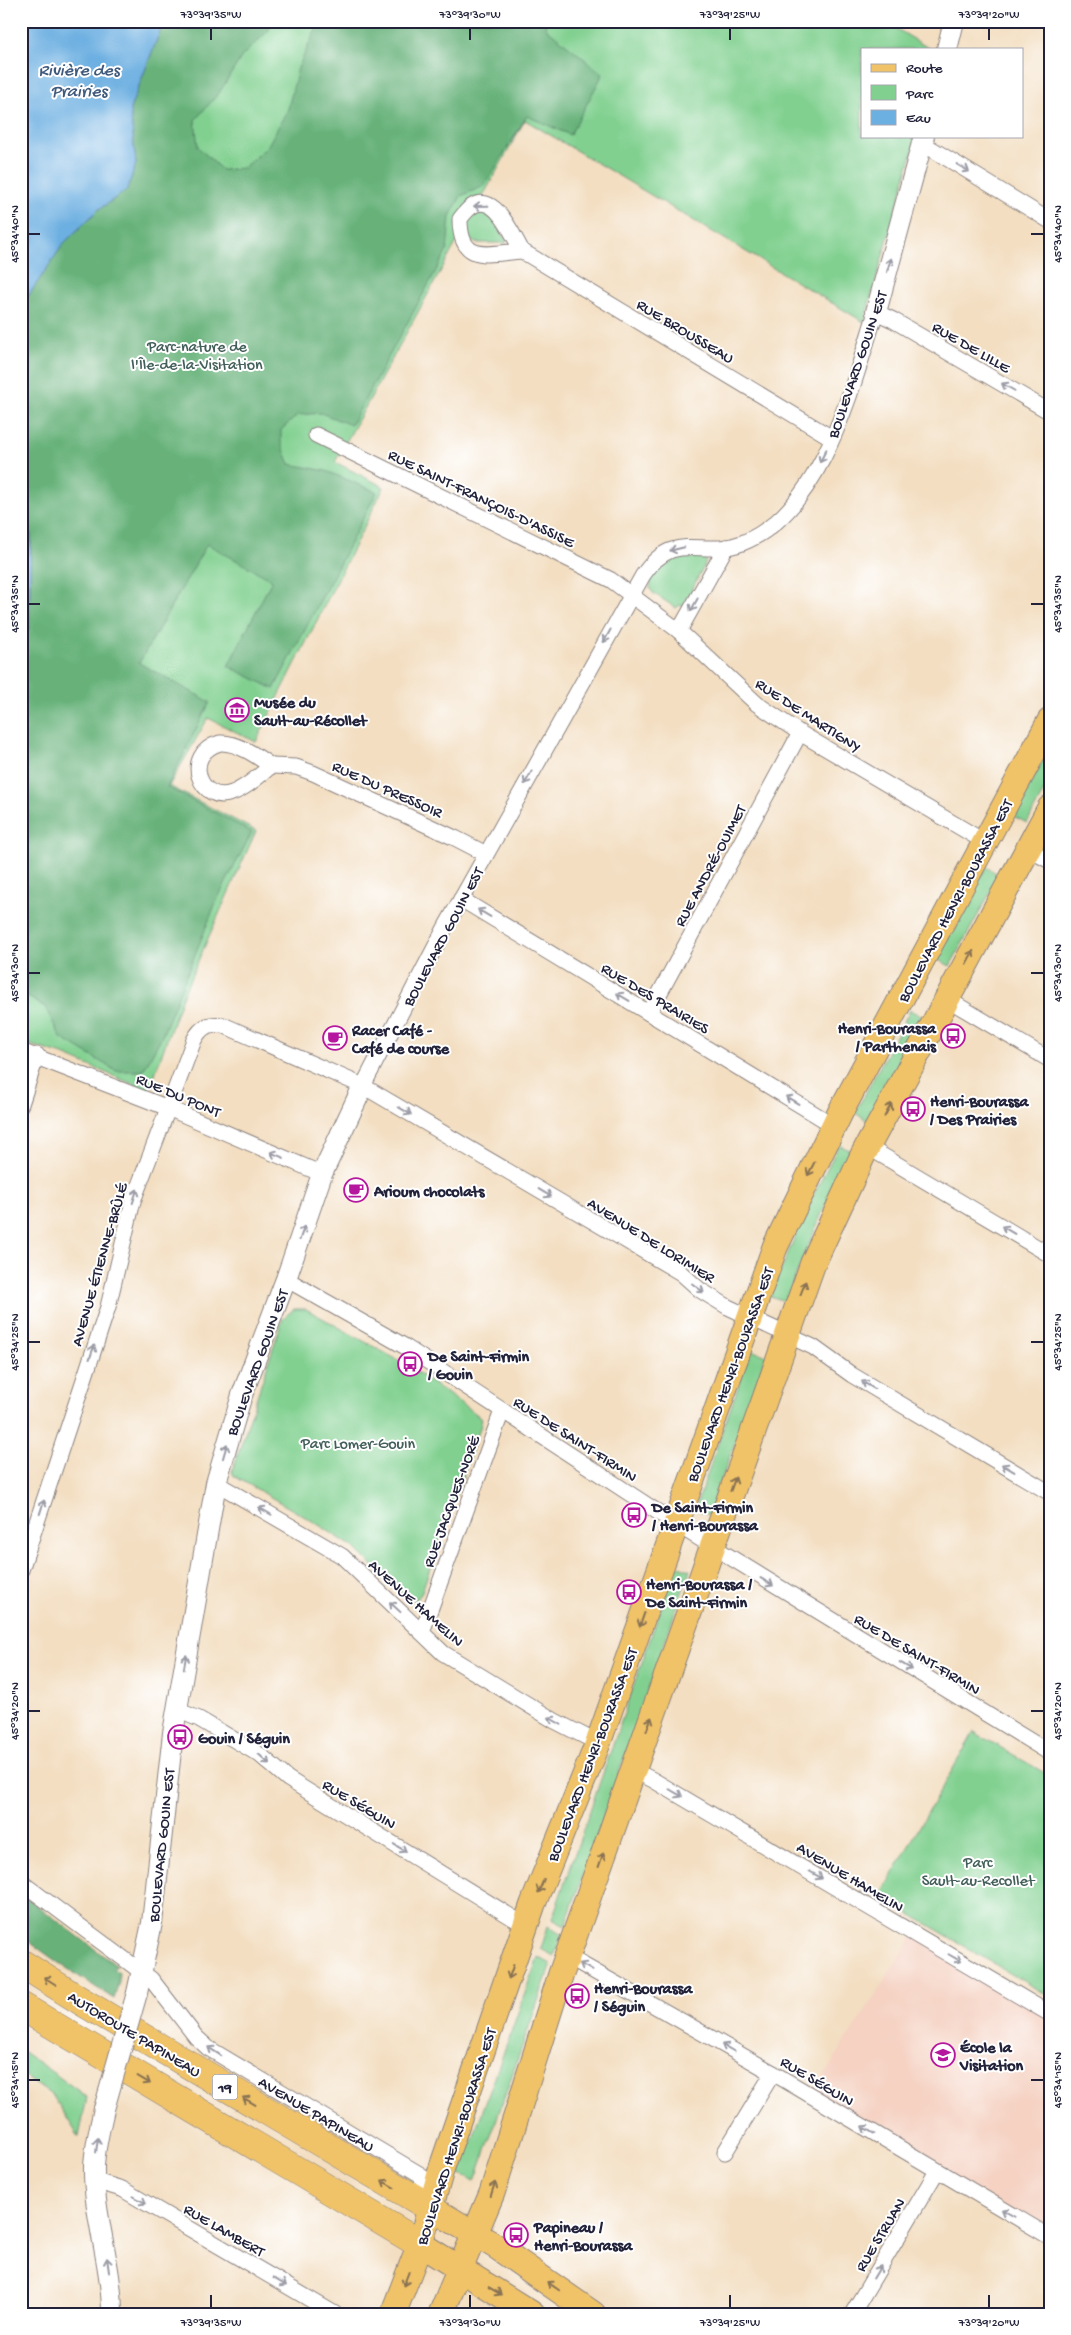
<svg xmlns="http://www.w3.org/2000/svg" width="1071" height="2335" font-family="'Gochi Hand',sans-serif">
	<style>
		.built { fill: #f5d2c2 }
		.green { fill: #81d090; stroke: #527966 }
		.forest { fill: #68b27a; stroke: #456a5a }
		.water { fill: #6cafe1; stroke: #47688e }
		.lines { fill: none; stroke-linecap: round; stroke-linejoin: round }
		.minor-casing { stroke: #8a807e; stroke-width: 17 }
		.tertiary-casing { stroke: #8a807e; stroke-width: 22 }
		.primary-casing { stroke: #8a807e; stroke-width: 27 }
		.motorway-casing { stroke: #8a807e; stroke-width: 29 }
		.minor { stroke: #fff; stroke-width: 15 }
		.tertiary { stroke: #fff; stroke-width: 20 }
		.primary { stroke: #f0c369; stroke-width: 25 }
		.motorway { stroke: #f0c369; stroke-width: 28 }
		.tertiary-bridge-casing { stroke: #8a807e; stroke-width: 22; stroke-linecap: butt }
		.tertiary-bridge { stroke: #fff; stroke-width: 20 }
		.oneway { stroke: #9c9ca7 }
		.oneway2 { stroke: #897252 }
		.ticks { fill: none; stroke: #22223b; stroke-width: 2 }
		.labels { text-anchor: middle; stroke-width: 4; stroke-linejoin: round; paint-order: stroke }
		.shield { fill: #fff; stroke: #646476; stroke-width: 1 }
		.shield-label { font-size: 15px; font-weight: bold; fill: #22223b }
		.street-label { font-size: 16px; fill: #22223b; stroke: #fff }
		.park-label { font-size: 16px; fill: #435f59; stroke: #fff }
		.poi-label { font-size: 16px; font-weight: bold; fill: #22223b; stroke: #fff; text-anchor: start }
		.water-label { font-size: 18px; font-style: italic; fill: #405a7d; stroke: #fff }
		.neatline { fill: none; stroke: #22223b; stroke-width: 2 }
		.ticks-label { font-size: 12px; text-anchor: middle; fill: #22223b }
	</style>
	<rect width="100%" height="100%" fill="#fff"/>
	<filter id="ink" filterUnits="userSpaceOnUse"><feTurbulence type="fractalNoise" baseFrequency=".02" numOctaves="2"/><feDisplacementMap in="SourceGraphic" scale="10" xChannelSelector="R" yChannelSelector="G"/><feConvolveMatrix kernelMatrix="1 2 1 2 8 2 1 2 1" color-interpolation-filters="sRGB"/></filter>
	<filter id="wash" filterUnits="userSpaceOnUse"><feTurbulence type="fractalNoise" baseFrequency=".0096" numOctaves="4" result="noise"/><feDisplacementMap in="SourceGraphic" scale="20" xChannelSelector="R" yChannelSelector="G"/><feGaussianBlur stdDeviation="1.12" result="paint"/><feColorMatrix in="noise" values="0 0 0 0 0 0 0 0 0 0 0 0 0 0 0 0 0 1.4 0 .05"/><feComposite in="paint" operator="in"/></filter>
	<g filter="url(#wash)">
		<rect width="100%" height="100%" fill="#f3dec1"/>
		<path class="built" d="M914,1934L1050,2013V2237L811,2096Z"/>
		<g class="green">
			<path d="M164,21H884L930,49H862V136H917L864,322L525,120L473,214L488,213L495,219L507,243H475L469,239L464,229L335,462L384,487L256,742L208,718L169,786L256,831L182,997L149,1091L66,1056L21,1042V643L29,627L31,536L21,468V307L98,210Z"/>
			<path d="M678,554L704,555L706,562L683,607L680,605L676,608L653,593L650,588L651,582L648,580L661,564Z"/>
			<path d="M1050,747V780L1027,823L1013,816Z"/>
			<path d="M986,867L1000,875L950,966L937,959Z"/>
			<path d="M910,1010L923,1017L868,1121L855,1113Z"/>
			<path d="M839,1145L851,1151L825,1206L785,1301L770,1296L808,1206Z"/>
			<path d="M294,1309H306L405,1364L482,1418L481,1425L421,1594L417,1599L412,1600L404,1596L356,1549L319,1525L234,1476L232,1472L283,1318Z"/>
			<path d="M751,1350L766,1356L709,1515L695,1509Z"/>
			<path d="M676,1565L690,1570L565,1926L552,1919Z"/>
			<path d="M974,1732L1050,1776V1997L880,1896Z"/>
			<path d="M548,1926L562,1935L554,1956L541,1949Z"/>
			<path d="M538,1957L551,1964L475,2181L460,2174Z"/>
			<path d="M21,2050L87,2097L79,2137L53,2096L21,2074Z"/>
		</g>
		<g class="forest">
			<path d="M164,21H273L268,31L242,56L219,93L195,120L198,147L222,170L243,168L267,147L288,109L298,68L320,21H545L546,28L603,74L570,135L527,116L484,186L461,196L450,216L447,251L351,425L321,413L298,415L281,430V443L290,464L326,471L377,492L274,689L228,666L272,580L207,544L139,663L210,702L167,787L252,832L217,900L162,1036L143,1071H116L61,1038L45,1007L21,993V643L29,627L31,536L21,468V307L64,243L98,210L127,190L136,164L130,109Z"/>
			<path d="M21,1893L117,1966L114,1968L119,1973V1982L114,1999L63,1966L21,1936Z"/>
		</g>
		<g class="water">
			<path d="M21,21H164L130,109L136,164L127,190L98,210L64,243L21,307Z"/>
			<path d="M21,468L31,536L29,627L21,643Z"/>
		</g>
	</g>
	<g filter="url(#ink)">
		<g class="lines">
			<g class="minor-casing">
				<g id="minor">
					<path d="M922,143L1050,221"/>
					<path d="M522,251C488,253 460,265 460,219C463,215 467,210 471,207C495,190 513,236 522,251L832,438"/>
					<path d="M316,435L611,580L679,631L757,704L800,733L985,842"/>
					<path d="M679,631L726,547"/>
					<path d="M220,743C237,742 257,756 271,766C260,775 246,788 232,793C200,805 181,754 220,743Z"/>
					<path d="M271,766L296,767L313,773L455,838L486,854"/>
					<path d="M1028,849L1050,861"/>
					<path d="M461,899L833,1125"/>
					<path d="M947,999L1050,1060"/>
					<path d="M649,1013L800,733"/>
					<path d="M21,1051L168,1108L322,1174"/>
					<path d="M363,1086L445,928L643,575C675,528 701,559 742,543C822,512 852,387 876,312L893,320L1050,412"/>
					<path d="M21,1104L37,1055"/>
					<path d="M868,1147L1050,1255"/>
					<path d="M286,1279L404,1346L676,1524L1050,1753"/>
					<path d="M216,1483L342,1556L443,1653L555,1721L598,1743"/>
					<path d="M21,1570L108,1307L133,1201L194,1040C201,1027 208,1023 223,1025L363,1086L681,1273L700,1290L728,1307L813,1347L852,1375L1050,1493"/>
					<path d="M422,1632L502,1411"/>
					<path d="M177,1710L199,1719L260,1755L288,1779L526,1926"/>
					<path d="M633,1770L653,1780L1050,2014"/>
					<path d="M21,1882L151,1979L196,2037L208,2048L421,2175L430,2205"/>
					<path d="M567,1956L773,2073L1050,2237"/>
					<path d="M725,2152L773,2073"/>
					<path d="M95,2181L122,2189L335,2314"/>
					<path d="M852,2314L937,2171"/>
				</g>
			</g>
			<g class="tertiary-casing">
				<g id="tertiary">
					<path d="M947,49L954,21"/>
					<path d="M876,312L924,136"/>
					<path d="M137,1993L152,1923L173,1733L216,1483L242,1395L286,1279L322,1174L363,1086"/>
					<path d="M104,2109C100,2127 95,2146 94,2166C93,2215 112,2264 112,2314"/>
				</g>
			</g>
			<g class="primary-casing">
				<g id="primary">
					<path d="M431,2208L497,2247L593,2314"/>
					<path d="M420,2244L532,2314"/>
					<path d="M393,2314L420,2244L442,2167L533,1904L598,1743L775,1247L841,1111L1050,721"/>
					<path d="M441,2314L492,2193L561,1974L813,1263L863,1155L1050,808"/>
				</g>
			</g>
			<g class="motorway-casing">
				<g id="motorway">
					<path d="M21,1963L81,2001L431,2208"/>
					<path d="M21,2006L420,2244"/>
				</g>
			</g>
			<use href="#minor" class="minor"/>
			<use href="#tertiary" class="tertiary"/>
			<use href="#primary" class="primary"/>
			<use href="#motorway" class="motorway"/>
			<g class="tertiary-bridge-casing">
				<path id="tertiary-bridge" d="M104,2109L137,1993"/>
			</g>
			<use href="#tertiary-bridge" class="tertiary-bridge"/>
		</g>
		<defs><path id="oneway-shaft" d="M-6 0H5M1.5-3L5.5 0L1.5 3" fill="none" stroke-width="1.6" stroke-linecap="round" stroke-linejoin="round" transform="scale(1.25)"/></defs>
		<g class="oneway">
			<use href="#oneway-shaft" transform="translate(963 168) rotate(31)"/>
			<use href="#oneway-shaft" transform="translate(481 206) rotate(179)"/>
			<use href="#oneway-shaft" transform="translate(889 265) rotate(-74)"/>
			<use href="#oneway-shaft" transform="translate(1008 387) rotate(-150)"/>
			<use href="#oneway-shaft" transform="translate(823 456) rotate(117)"/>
			<use href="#oneway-shaft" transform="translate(677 549) rotate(167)"/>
			<use href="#oneway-shaft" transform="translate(694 605) rotate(119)"/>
			<use href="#oneway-shaft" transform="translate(607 636) rotate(119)"/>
			<use href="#oneway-shaft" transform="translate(528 778) rotate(119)"/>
			<use href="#oneway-shaft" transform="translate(484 913) rotate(-149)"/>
			<use href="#oneway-shaft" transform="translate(623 997) rotate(-149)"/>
			<use href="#oneway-shaft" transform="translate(792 1100) rotate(-149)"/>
			<use href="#oneway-shaft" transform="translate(405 1111) rotate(31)"/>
			<use href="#oneway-shaft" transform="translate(277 1155) rotate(-157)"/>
			<use href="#oneway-shaft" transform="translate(545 1193) rotate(31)"/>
			<use href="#oneway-shaft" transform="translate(135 1196) rotate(-72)"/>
			<use href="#oneway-shaft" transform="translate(1008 1230) rotate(-149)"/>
			<use href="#oneway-shaft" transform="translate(302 1233) rotate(-71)"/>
			<use href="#oneway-shaft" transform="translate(698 1288) rotate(37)"/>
			<use href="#oneway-shaft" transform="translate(92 1352) rotate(-71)"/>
			<use href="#oneway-shaft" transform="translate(868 1385) rotate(-149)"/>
			<use href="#oneway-shaft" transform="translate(225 1451) rotate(-74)"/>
			<use href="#oneway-shaft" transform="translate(1008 1468) rotate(-149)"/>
			<use href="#oneway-shaft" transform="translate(42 1507) rotate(-72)"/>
			<use href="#oneway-shaft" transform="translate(265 1511) rotate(-150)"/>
			<use href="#oneway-shaft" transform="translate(767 1582) rotate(31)"/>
			<use href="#oneway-shaft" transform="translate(395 1607) rotate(-137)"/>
			<use href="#oneway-shaft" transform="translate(185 1662) rotate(-80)"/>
			<use href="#oneway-shaft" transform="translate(906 1666) rotate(31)"/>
			<use href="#oneway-shaft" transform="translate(555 1721) rotate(-150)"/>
			<use href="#oneway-shaft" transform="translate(264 1759) rotate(42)"/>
			<use href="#oneway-shaft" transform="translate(676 1793) rotate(30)"/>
			<use href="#oneway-shaft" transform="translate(400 1848) rotate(31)"/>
			<use href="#oneway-shaft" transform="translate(816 1875) rotate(30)"/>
			<use href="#oneway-shaft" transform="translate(955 1958) rotate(30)"/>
			<use href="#oneway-shaft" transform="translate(586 1967) rotate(-150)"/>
			<use href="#oneway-shaft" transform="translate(728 2048) rotate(-150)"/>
			<use href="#oneway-shaft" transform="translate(214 2051) rotate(-147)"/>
			<use href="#oneway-shaft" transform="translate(868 2130) rotate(-149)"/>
			<use href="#oneway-shaft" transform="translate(97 2145) rotate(-83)"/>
			<use href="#oneway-shaft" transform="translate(140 2200) rotate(30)"/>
			<use href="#oneway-shaft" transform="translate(1008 2213) rotate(-150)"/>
			<use href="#oneway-shaft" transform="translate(108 2265) rotate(-98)"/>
			<use href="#oneway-shaft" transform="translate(877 2272) rotate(-59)"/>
			<use href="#oneway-shaft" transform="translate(280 2282) rotate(30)"/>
		</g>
		<g class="oneway2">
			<use href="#oneway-shaft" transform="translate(970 957) rotate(-62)"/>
			<use href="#oneway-shaft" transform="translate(888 1110) rotate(-62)"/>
			<use href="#oneway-shaft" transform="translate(811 1169) rotate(117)"/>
			<use href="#oneway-shaft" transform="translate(803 1288) rotate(-69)"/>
			<use href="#oneway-shaft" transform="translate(733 1484) rotate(-70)"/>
			<use href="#oneway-shaft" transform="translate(642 1620) rotate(109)"/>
			<use href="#oneway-shaft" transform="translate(649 1724) rotate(-70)"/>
			<use href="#oneway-shaft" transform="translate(601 1860) rotate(-71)"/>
			<use href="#oneway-shaft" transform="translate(541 1886) rotate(112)"/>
			<use href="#oneway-shaft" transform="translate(511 1972) rotate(109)"/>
			<use href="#oneway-shaft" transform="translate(50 1981) rotate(-148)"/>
			<use href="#oneway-shaft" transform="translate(144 2080) rotate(31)"/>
			<use href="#oneway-shaft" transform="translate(249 2101) rotate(-149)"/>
			<use href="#oneway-shaft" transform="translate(388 2184) rotate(-149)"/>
			<use href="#oneway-shaft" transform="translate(493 2189) rotate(-72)"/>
			<use href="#oneway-shaft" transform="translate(406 2279) rotate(111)"/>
			<use href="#oneway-shaft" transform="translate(553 2286) rotate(-145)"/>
			<use href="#oneway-shaft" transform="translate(495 2291) rotate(31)"/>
		</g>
	</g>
	<path class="ticks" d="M211,28V40M470,28V40M730,28V40M989,28V40M28,234H40M1031,234H1044M28,604H40M1031,604H1044M28,973H40M1031,973H1044M28,1342H40M1031,1342H1044M28,1711H40M1031,1711H1044M28,2080H40M1031,2080H1044M211,2295V2308M470,2295V2308M730,2295V2308M989,2295V2308"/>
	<defs>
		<g id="museum-ring" transform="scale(1.25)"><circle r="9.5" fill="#fff" stroke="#b5179e" stroke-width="1.5"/><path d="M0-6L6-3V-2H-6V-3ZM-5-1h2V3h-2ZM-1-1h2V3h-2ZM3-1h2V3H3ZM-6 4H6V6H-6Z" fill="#b5179e"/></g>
		<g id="bus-ring" transform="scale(1.25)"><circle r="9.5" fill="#fff" stroke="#b5179e" stroke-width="1.5"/><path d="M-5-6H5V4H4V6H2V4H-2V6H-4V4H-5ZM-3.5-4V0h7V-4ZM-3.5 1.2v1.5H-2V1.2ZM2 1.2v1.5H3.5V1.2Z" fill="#b5179e"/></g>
		<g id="cafe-ring" transform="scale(1.25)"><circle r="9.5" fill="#fff" stroke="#b5179e" stroke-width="1.5"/><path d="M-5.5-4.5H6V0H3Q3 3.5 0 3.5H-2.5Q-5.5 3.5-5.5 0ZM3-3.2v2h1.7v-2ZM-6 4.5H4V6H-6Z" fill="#b5179e"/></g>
		<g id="school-ring" transform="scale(1.25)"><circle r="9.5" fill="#fff" stroke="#b5179e" stroke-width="1.5"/><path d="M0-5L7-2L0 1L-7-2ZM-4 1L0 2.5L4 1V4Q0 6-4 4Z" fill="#b5179e"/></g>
	</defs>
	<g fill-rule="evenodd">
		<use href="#museum-ring" x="237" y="710"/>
		<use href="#bus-ring" x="953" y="1036"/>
		<use href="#cafe-ring" x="335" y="1038"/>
		<use href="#bus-ring" x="913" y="1109"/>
		<use href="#cafe-ring" x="356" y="1190"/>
		<use href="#bus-ring" x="410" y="1364"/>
		<use href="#bus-ring" x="634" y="1515"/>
		<use href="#bus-ring" x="629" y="1592"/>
		<use href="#bus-ring" x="180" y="1737"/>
		<use href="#bus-ring" x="577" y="1996"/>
		<use href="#school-ring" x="943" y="2055"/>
		<use href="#bus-ring" x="516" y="2235"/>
	</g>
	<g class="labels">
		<rect class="shield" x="212.5" y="2074.5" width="25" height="25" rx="4"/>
		<g class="shield-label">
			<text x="225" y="2092">19</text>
		</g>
		<g class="street-label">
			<text transform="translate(686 330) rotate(31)" y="6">RUE BROUSSEAU</text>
			<text transform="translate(972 346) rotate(30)" y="6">RUE DE LILLE</text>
			<text transform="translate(856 364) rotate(-71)" y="6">BOULEVARD GOUIN EST</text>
			<text transform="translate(482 497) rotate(26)" y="6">RUE SAINT-FRANÇOIS-D'ASSISE</text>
			<text transform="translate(809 714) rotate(33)" y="6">RUE DE MARTIGNY</text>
			<text transform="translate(388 788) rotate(24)" y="6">RUE DU PRESSOIR</text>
			<text transform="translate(709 865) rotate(-62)" y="6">RUE ANDRÉ-OUIMET</text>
			<text transform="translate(954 900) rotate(-62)" y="6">BOULEVARD HENRI-BOURASSA EST</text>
			<text transform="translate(442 936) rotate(-62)" y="6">BOULEVARD GOUIN EST</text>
			<text transform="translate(656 997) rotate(31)" y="6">RUE DES PRAIRIES</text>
			<text transform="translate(179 1094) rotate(23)" y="6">RUE DU PONT</text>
			<text transform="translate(652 1239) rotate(32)" y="6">AVENUE DE LORIMIER</text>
			<text transform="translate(98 1264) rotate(-74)" y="6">AVENUE ÉTIENNE-BRÛLÉ</text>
			<text transform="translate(256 1362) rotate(-70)" y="6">BOULEVARD GOUIN EST</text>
			<text transform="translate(729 1374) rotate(-70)" y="6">BOULEVARD HENRI-BOURASSA EST</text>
			<text transform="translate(576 1438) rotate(33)" y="6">RUE DE SAINT-FIRMIN</text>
			<text transform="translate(450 1501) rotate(-70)" y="6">RUE JACQUES-NORÉ</text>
			<text transform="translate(417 1602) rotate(42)" y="6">AVENUE HAMELIN</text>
			<text transform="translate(918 1653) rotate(31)" y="6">RUE DE SAINT-FIRMIN</text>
			<text transform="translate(591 1754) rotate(-69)" y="6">BOULEVARD HENRI-BOURASSA EST</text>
			<text transform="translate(360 1803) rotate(31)" y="6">RUE SÉGUIN</text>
			<text transform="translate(160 1845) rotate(-84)" y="6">BOULEVARD GOUIN EST</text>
			<text transform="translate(851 1876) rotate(31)" y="6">AVENUE HAMELIN</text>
			<text transform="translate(135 2033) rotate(31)" y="6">AUTOROUTE PAPINEAU</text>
			<text transform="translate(818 2080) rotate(31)" y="6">RUE SÉGUIN</text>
			<text transform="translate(317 2113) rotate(31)" y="6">AVENUE PAPINEAU</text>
			<text transform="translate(455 2136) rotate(-72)" y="6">BOULEVARD HENRI-BOURASSA EST</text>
			<text transform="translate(225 2229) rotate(30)" y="6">RUE LAMBERT</text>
			<text transform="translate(879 2234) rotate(-59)" y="6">RUE STRUAN</text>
		</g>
		<g class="park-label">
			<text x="197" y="351">Parc-nature de<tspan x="197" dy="18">l'Île-de-la-Visitation</tspan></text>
			<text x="358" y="1448">Parc Lomer-Gouin</text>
			<text x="978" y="1867">Parc<tspan x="978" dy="18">Sault-au-Recollet</tspan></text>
		</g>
		<g class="poi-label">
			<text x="254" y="707">Musée du<tspan x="254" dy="18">Sault-au-Récollet</tspan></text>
			<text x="936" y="1033" text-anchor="end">Henri-Bourassa<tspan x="936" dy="18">/ Parthenais</tspan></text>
			<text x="352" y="1035">Racer Café -<tspan x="352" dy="18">Café de course</tspan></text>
			<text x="930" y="1106">Henri-Bourassa<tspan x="930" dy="18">/ Des Prairies</tspan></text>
			<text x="374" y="1196">Arioum chocolats</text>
			<text x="428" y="1361">De Saint-Firmin<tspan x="428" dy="18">/ Gouin</tspan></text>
			<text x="652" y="1512">De Saint-Firmin<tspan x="652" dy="18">/ Henri-Bourassa</tspan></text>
			<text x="646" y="1589">Henri-Bourassa /<tspan x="646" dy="18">De Saint-Firmin</tspan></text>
			<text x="198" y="1743">Gouin / Séguin</text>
			<text x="594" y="1993">Henri-Bourassa<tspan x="594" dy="18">/ Séguin</tspan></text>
			<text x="960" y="2052">École la<tspan x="960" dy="18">Visitation</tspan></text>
			<text x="534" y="2232">Papineau /<tspan x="534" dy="18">Henri-Bourassa</tspan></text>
		</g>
		<g class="water-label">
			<text x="79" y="75">Rivière des<tspan x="79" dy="21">Prairies</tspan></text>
		</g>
	</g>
	<rect width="1071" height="2335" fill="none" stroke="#fff" stroke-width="55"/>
	<rect x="861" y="48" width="162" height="90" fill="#ffffff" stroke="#a7a7b1"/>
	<rect x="871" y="64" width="25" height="8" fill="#f0c369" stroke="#a7a7b1"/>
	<text x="906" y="72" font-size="15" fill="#22223b">Route</text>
	<rect x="871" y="85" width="25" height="15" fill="#81d090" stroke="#a7a7b1"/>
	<text x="906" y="98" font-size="15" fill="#22223b">Parc</text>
	<rect x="871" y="110" width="25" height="15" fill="#6cafe1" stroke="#a7a7b1"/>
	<text x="906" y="122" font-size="15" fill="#22223b">Eau</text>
	<rect x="28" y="28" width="1016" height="2280" class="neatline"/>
	<g class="ticks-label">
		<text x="211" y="18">73°39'35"W</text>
		<text x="470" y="18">73°39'30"W</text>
		<text x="730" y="18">73°39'25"W</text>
		<text x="989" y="18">73°39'20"W</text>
		<text transform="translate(14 234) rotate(-90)" y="4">45°34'40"N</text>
		<text transform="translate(1057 234) rotate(-90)" y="4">45°34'40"N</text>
		<text transform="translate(14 604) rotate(-90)" y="4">45°34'35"N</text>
		<text transform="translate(1057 604) rotate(-90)" y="4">45°34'35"N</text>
		<text transform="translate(14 973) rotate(-90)" y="4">45°34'30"N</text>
		<text transform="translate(1057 973) rotate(-90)" y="4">45°34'30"N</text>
		<text transform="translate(14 1342) rotate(-90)" y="4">45°34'25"N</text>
		<text transform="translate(1057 1342) rotate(-90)" y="4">45°34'25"N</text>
		<text transform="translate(14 1711) rotate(-90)" y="4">45°34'20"N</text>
		<text transform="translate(1057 1711) rotate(-90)" y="4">45°34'20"N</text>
		<text transform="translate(14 2080) rotate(-90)" y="4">45°34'15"N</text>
		<text transform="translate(1057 2080) rotate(-90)" y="4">45°34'15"N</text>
		<text x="211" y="2326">73°39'35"W</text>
		<text x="470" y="2326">73°39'30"W</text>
		<text x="730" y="2326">73°39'25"W</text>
		<text x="989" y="2326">73°39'20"W</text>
	</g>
</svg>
